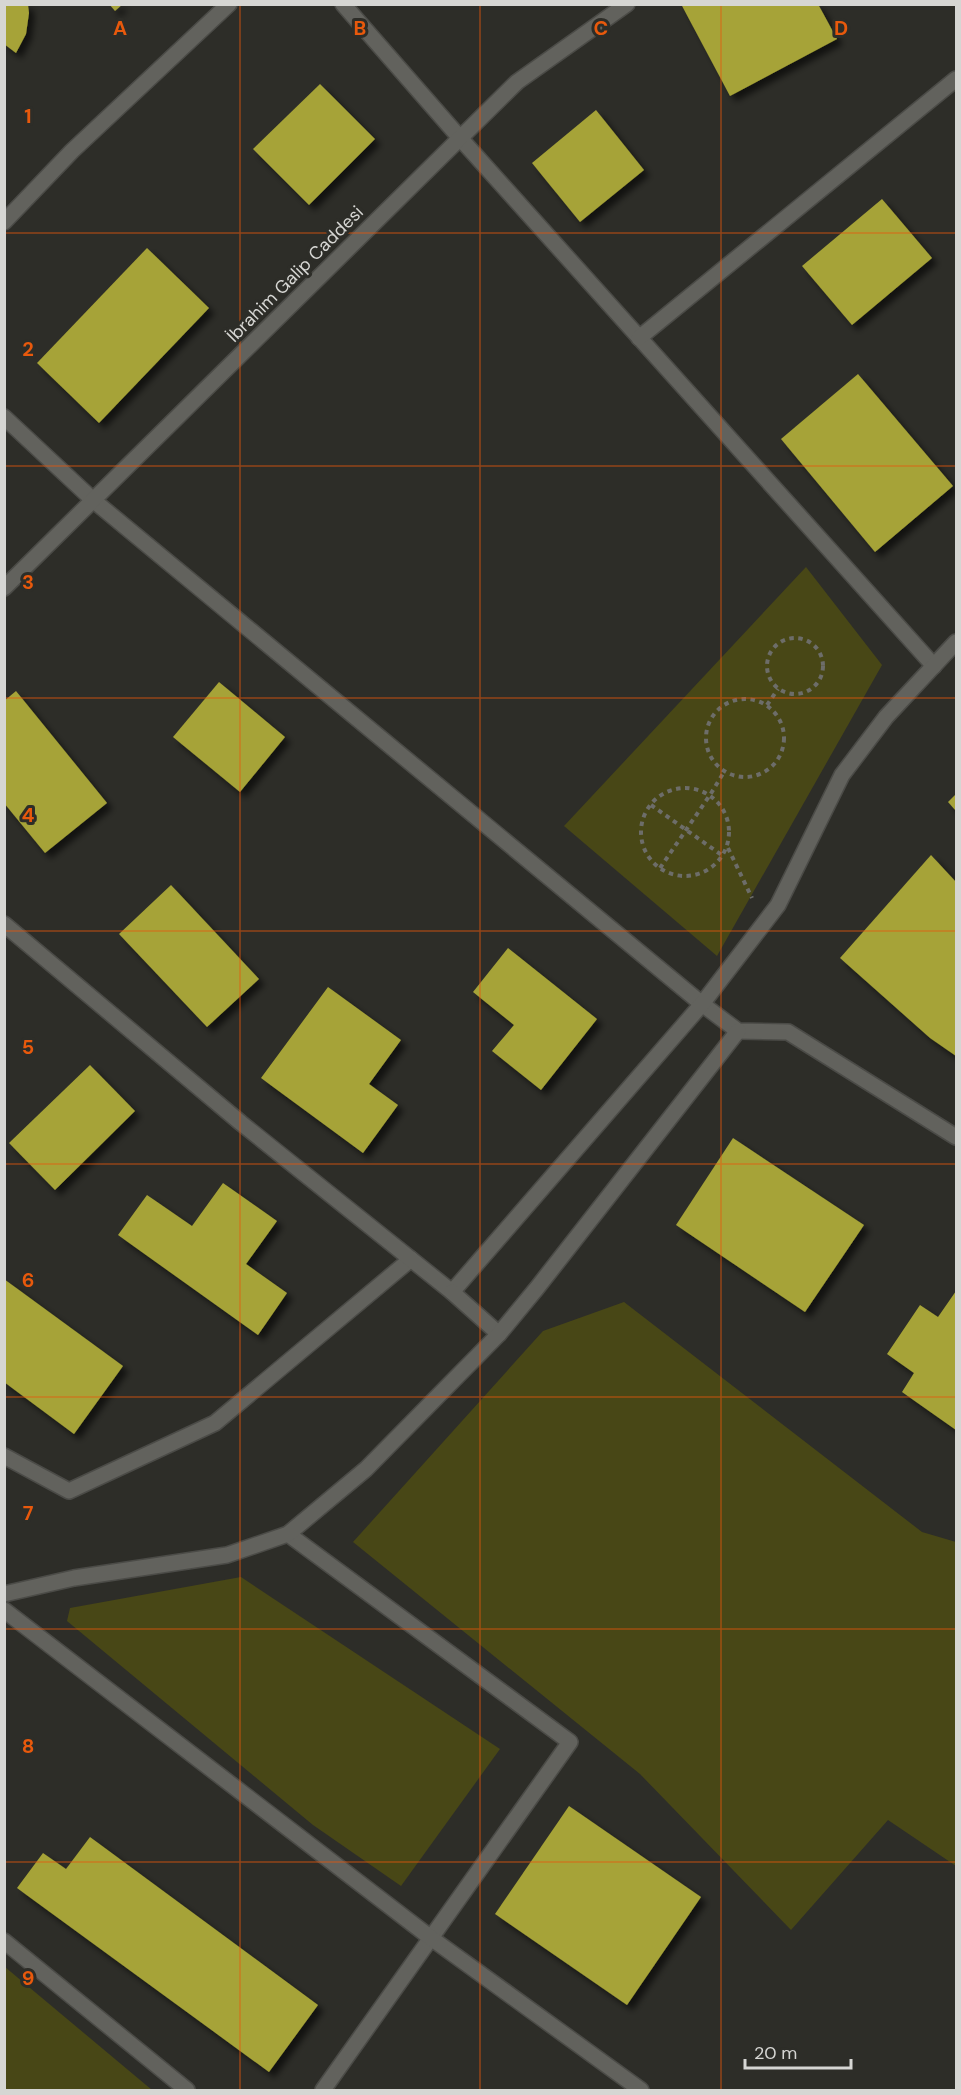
<svg xmlns="http://www.w3.org/2000/svg" width="961" height="2095" font-family="'DM Sans',sans-serif">
	<style>
		.green { fill: #484716 }
		.building { fill: #a6a337; filter: url(#shadow) }
		.lines { fill: none; stroke-linecap: round; stroke-linejoin: round }
		.lane-casing { stroke: #4b4b47; stroke-width: 18 }
		.street-casing { stroke: #4b4b47; stroke-width: 18 }
		.secondary-casing { stroke: #4b4b47; stroke-width: 18 }
		.path { stroke: #6d6d69; stroke-width: 4; stroke-dasharray: 4.5 4.5; stroke-linecap: butt }
		.lane { stroke: #62625d; stroke-width: 15 }
		.street { stroke: #62625d; stroke-width: 15 }
		.secondary { stroke: #62625d; stroke-width: 15 }
		.grid { fill: none; stroke: #e8590c; stroke-width: 1.5; stroke-opacity: 0.55 }
		.labels { text-anchor: middle; stroke-width: 6; stroke-linejoin: round; paint-order: stroke }
		.street-label { font-size: 18px; fill: #d6d6d3; stroke: #2d2d28 }
		.grid-label { font-size: 20px; text-anchor: middle; font-weight: bold; fill: #e8590c; stroke: #2d2d28; stroke-width: 6; stroke-linejoin: round; paint-order: stroke }
	</style>
	<defs>
		<filter id="shadow"><feDropShadow dx="5.5" dy="5.5" stdDeviation="3" flood-color="#0009"/></filter>
	</defs>
	<rect width="100%" height="100%" fill="#2d2d28"/>
	<g class="green">
		<path d="M806,567L882,665L717,956L564,826Z"/>
		<path d="M624,1302L922,1532L956,1542V1866L888,1820L791,1930L640,1774L353,1542L543,1331Z"/>
		<path d="M241,1577L500,1749L401,1886L313,1825L67,1621L70,1608Z"/>
		<path d="M5,1967L152,2090H5Z"/>
	</g>
	<g class="building">
		<path d="M4,4H28L29,13L26,34L16,53L4,44Z"/>
		<path d="M109,4H123L115,11Z"/>
		<path d="M681,4H818L837,39L730,96Z"/>
		<path d="M320,84L375,139L309,205L253,149Z"/>
		<path d="M596,110L644,170L580,222L532,163Z"/>
		<path d="M882,199L932,258L852,325L802,266Z"/>
		<path d="M147,248L209,308L99,423L37,363Z"/>
		<path d="M858,374L953,486L875,552L781,439Z"/>
		<path d="M219,682L285,737L240,792L173,737Z"/>
		<path d="M16,691L107,803L45,853L4,803V701Z"/>
		<path d="M956,794V811L948,802Z"/>
		<path d="M931,855L956,882V1056L930,1038L840,958Z"/>
		<path d="M171,885L259,979L207,1027L119,934Z"/>
		<path d="M508,948L597,1019L541,1090L492,1051L514,1025L473,992Z"/>
		<path d="M328,987L401,1040L369,1084L398,1105L363,1153L261,1078Z"/>
		<path d="M90,1065L135,1111L55,1190L9,1143Z"/>
		<path d="M733,1138L864,1225L805,1312L676,1225Z"/>
		<path d="M223,1183L277,1221L246,1264L287,1293L258,1335L118,1235L147,1195L192,1226Z"/>
		<path d="M4,1279L123,1366L74,1434L4,1382Z"/>
		<path d="M956,1291V1430L902,1392L914,1373L887,1354L920,1305L938,1317Z"/>
		<path d="M569,1806L701,1897L627,2005L495,1914Z"/>
		<path d="M90,1837L318,2005L269,2072L17,1888L43,1853L66,1869Z"/>
	</g>
	<g class="lines">
		<g class="lane-casing">
			<path id="lane" d="M4,1456L69,1491L215,1423L411,1259"/>
		</g>
		<g class="street-casing">
			<g id="street">
				<path d="M343,4L460,138L934,666"/>
				<path d="M4,222L72,151L229,4"/>
				<path d="M639,338L956,79"/>
				<path d="M4,417L93,500L702,1004L738,1031L788,1032L956,1137"/>
				<path d="M4,924L241,1123L452,1292L702,1004L778,905L842,775L886,717L956,642"/>
				<path d="M452,1292L499,1334"/>
				<path d="M288,1534L570,1742L323,2090"/>
				<path d="M4,1594L74,1578L227,1555L288,1534L366,1469L499,1334L537,1288L738,1031"/>
				<path d="M4,1610L431,1938L641,2090"/>
				<path d="M4,1941L187,2090"/>
			</g>
		</g>
		<g class="secondary-casing">
			<path id="secondary" d="M4,588L517,82L627,4"/>
		</g>
		<g class="path">
			<circle cx="795" cy="666" r="28"/>
			<circle cx="745" cy="738" r="39"/>
			<path d="M767,705L778,689"/>
			<circle cx="685" cy="832" r="44"/>
			<path d="M651,805L723,856"/>
			<path d="M728,848L752,898"/>
			<path d="M660,868L710,795L724,772"/>
		</g>
		<use href="#lane" class="lane"/>
		<use href="#street" class="street"/>
		<use href="#secondary" class="secondary"/>
	</g>
	<path class="grid" d="M240,4V2090M480,4V2090M721,4V2090M4,233H956M4,466H956M4,698H956M4,931H956M4,1164H956M4,1397H956M4,1629H956M4,1862H956"/>
	<g class="labels">
		<g class="street-label">
			<text transform="translate(295 274) rotate(-45)" y="6">İbrahim Galip Caddesi</text>
		</g>
	</g>
	<g class="grid-label">
		<text x="120" y="35">A</text>
		<text x="360" y="35">B</text>
		<text x="601" y="35">C</text>
		<text x="841" y="35">D</text>
		<text x="28" y="123">1</text>
		<text x="28" y="356">2</text>
		<text x="28" y="589">3</text>
		<text x="28" y="822">4</text>
		<text x="28" y="1054">5</text>
		<text x="28" y="1287">6</text>
		<text x="28" y="1520">7</text>
		<text x="28" y="1753">8</text>
		<text x="28" y="1985">9</text>
	</g>
	<rect width="961" height="2095" fill="none" stroke="#d6d6d3" stroke-width="12"/>
	<path d="M745 2059v9h106v-9" fill="none" stroke="#d6d6d3" stroke-width="3"/>
	<text x="754" y="2059" font-size="18" fill="#d6d6d3" stroke="#2d2d28" stroke-width="4.5" paint-order="stroke">20 m</text>
</svg>
